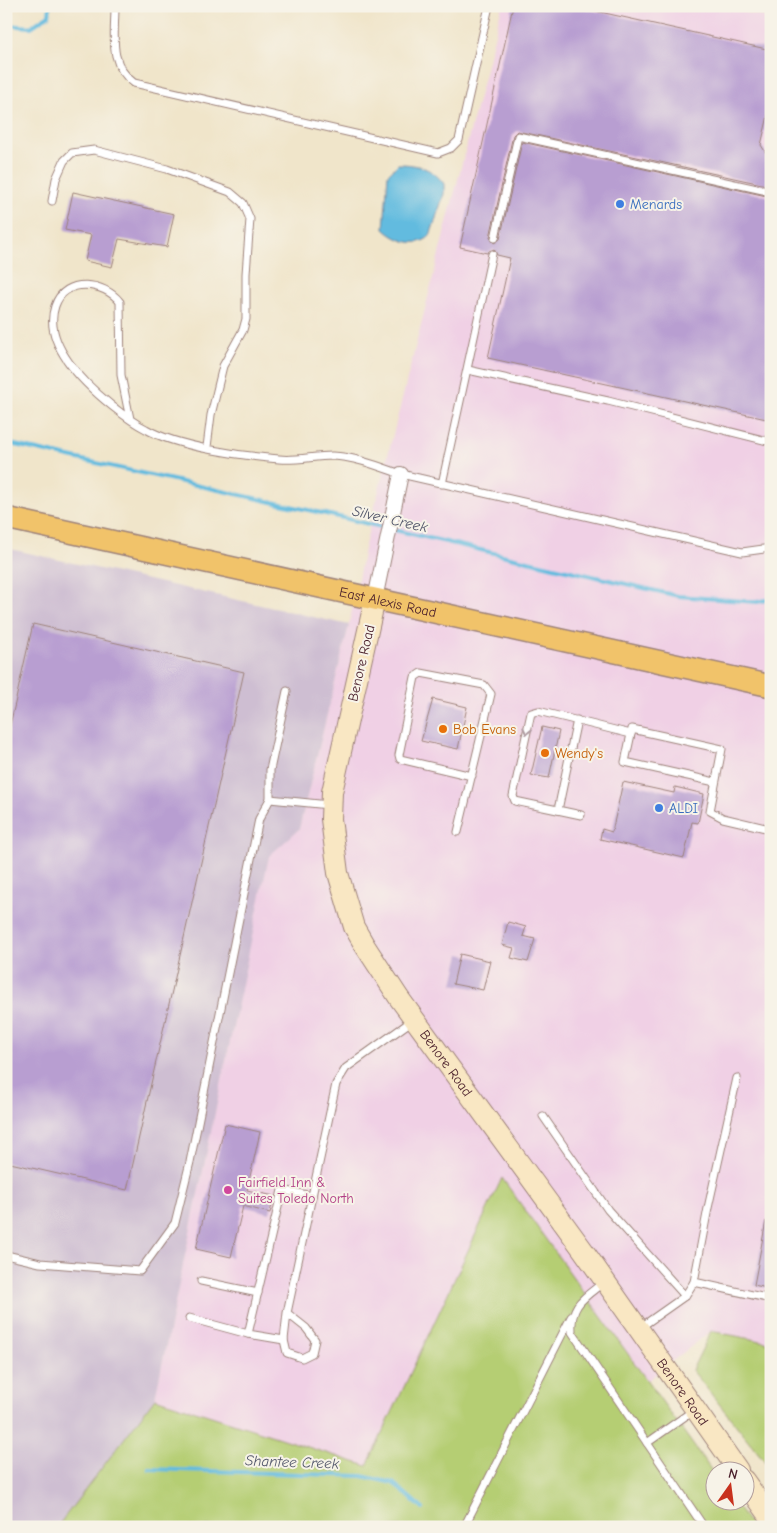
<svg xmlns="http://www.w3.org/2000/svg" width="777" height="1533" font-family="'Comic Neue',sans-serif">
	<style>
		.built { fill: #f0d0e5 }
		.industrial { fill: #cebed2 }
		.green { fill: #b5ce73; stroke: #80764f }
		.water { fill: #62bbdf; stroke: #566d85 }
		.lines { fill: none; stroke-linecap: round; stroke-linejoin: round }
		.stream { stroke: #62bbdf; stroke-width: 4 }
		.building { fill: #b89ed1 }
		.service-casing { stroke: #9d827a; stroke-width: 9 }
		.minor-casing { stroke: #9d827a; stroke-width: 16 }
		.secondary-casing { stroke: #9d827a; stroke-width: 22 }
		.primary-casing { stroke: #9d827a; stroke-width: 24 }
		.service { stroke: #fff; stroke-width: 7 }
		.minor { stroke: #fff; stroke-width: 14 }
		.secondary { stroke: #f9e7c3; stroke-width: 20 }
		.primary { stroke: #f1c36a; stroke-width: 21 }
		.oneway { stroke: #ae9aa0 }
		.shop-dot { fill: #3f7fe0; stroke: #f7f3e8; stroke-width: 2 }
		.food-dot { fill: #e8710a; stroke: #f7f3e8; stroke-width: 2 }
		.hotel-dot { fill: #d1479c; stroke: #f7f3e8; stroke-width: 2 }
		.labels { text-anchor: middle; stroke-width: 4; stroke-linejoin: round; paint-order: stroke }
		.shop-label { font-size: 14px; fill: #366cbe; stroke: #f7f3e8; text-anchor: start }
		.street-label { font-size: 14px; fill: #4a1f2b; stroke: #f7f3e8 }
		.food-label { font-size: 14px; fill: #c56008; stroke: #f7f3e8; text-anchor: start }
		.hotel-label { font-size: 14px; fill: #b23c85; stroke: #f7f3e8; text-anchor: start }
		.water-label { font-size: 15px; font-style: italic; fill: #52566a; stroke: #f7f3e8 }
	</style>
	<rect width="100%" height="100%" fill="#f7f3e8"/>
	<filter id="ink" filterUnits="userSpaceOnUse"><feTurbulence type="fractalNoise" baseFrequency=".02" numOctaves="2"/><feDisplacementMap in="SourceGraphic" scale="10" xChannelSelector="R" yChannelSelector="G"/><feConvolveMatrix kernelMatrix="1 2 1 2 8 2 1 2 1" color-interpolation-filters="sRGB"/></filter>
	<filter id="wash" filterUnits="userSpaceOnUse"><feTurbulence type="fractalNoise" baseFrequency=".0096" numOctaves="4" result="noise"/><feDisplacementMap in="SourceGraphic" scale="20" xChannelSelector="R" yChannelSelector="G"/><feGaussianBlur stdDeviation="1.12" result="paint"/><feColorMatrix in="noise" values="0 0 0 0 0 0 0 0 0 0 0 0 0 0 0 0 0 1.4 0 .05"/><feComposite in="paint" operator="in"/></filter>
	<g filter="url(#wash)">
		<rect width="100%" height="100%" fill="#f0e5ca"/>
		<path class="built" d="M502,6H719L771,18V1343L711,1331L647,1381L502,1179L367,1466L155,1398L269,855L299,829L349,625L364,549Z"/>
		<path class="industrial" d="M6,548L349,625L299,829L269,856L155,1398L57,1527H6Z"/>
		<g class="green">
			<path d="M502,1178L714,1474V1500L733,1501L752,1527H57L155,1398L367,1466Z"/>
			<path d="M711,1331L771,1343V1469L692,1370Z"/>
		</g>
		<path class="water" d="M398,164C417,164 433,168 444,184V194L430,236C417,249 395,240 384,229L388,174Z"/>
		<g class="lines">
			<g class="stream">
				<path d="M6,25L31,27L49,15L50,6"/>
				<path d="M6,443L326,514L678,596L757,602L771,599"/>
				<path d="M149,1469L362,1476L393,1483L423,1509"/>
			</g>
		</g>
		<g id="blocks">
			<g class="building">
				<path d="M513,6H573L771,50V103L761,145L771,161V186L517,131L513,135L490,237L494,243L500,239L522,142L771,197V420L488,358L510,258L497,255L494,249L487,253L460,247Z"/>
				<path d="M73,192L174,214L167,247L119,239L112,267L85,261L91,235L65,230Z"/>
				<path d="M33,624L244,672L127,1190L6,1162V743Z"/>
				<path d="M433,699L467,707L458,749L421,741Z"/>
				<path d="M542,727L559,731L549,778L531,775Z"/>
				<path d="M623,782L674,793L675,787L704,794L698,823L692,822L684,858L600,839L602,829L612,832Z"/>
				<path d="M508,922L526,927L523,936L535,939L528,962L511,958L514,948L502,945Z"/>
				<path d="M460,954L490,961L483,990L453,984Z"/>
				<path d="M225,1124L260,1132L247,1190L274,1196L270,1213L243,1206L231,1257L196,1249Z"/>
				<path d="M766,1221H771V1289L754,1285Z"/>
			</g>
		</g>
	</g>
	<g filter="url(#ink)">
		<use href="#blocks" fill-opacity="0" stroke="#9d827a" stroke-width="1"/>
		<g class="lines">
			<g class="service-casing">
				<g id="service">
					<path d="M115,6C115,36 108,64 134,83L438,153L451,148L459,140L489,6"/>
					<path d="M52,201L56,179L64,161L72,153L94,150L167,169L230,192L243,203L250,219L246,274V319L243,330L223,366L211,415L207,447"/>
					<path d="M495,238L518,136L771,192"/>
					<path d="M468,370L608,401L771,442"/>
					<path d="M130,419L121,375L120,302C105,282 65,276 55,306C42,344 86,385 112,406C122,414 134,423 146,429C177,447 243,456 279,459C296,461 314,456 332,456C356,457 378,466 401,474L742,552L771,548"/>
					<path d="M442,484L492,254"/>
					<path d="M631,734L625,762L715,782"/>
					<path d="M270,799V770L287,691"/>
					<path d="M558,810L577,720"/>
					<path d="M581,815L515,801L513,796L531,713L538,711L631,734L632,729L722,749L710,811L723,818L770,829"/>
					<path d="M458,832L491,694L484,685L421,673L415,677L399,755L400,759L472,776"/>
					<path d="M543,1116L608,1210L685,1296"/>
					<path d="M6,1255L40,1263L140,1271L175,1223L190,1162L259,819L270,799L329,805"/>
					<path d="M201,1281L258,1293"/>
					<path d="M604,1282C584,1298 570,1304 572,1332L704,1527"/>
					<path d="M694,1282L708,1208L737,1078"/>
					<path d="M287,1313L284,1340L287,1353L302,1358L312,1353L315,1340L306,1328L287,1313L336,1084L346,1068L413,1020"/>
					<path d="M189,1318L248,1334"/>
					<path d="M641,1327L685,1296L694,1282L771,1299"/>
					<path d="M284,1340L248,1334L282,1190L312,1196"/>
					<path d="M647,1443L694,1410"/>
					<path d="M464,1527L571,1317"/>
				</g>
			</g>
			<g class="minor-casing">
				<path id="minor" d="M375,599L401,474"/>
			</g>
			<g class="secondary-casing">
				<g id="secondary">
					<path id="s1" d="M375,599L332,792L331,819L338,873L354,927L365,946L399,998L583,1250L738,1470"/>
					<path d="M744,1480L771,1518"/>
				</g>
			</g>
			<g class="primary-casing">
				<g id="primary">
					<path id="s2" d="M6,518L771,686"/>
				</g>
			</g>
			<use href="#service" class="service"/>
			<use href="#minor" class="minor"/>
			<use href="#secondary" class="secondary"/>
			<use href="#primary" class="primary"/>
		</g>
		<defs><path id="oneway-chevron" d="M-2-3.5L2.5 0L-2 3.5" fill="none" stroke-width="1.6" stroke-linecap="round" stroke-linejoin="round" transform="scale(1.25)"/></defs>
		<use class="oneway" href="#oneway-chevron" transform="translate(527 731) rotate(103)"/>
	</g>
	<g class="shop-dot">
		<circle cx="620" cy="204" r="5"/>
		<circle cx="659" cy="808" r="5"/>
	</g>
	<g class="food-dot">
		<circle cx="443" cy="729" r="5"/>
		<circle cx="545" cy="753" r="5"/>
	</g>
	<circle class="hotel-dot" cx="228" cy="1190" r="5"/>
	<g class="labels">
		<g class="shop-label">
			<text x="630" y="209">Menards</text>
			<text x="669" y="813">ALDI</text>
		</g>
		<g class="street-label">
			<text dy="5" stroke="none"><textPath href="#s2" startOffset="391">East Alexis Road</textPath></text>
			<text transform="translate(361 663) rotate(-77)" y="5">Benore Road</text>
			<text dy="5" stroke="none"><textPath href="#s1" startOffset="500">Benore Road</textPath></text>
			<text dy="5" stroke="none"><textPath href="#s1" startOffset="905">Benore Road</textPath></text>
		</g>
		<g class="food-label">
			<text x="453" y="734">Bob Evans</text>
			<text x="555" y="758">Wendy's</text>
		</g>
		<g class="hotel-label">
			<text x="238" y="1187">Fairfield Inn &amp;<tspan x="238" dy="16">Suites Toledo North</tspan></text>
		</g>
		<g class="water-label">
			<text transform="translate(390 519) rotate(13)" y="5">Silver Creek</text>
			<text transform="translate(292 1462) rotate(2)" y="5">Shantee Creek</text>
		</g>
	</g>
	<rect width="777" height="1533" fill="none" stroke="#f7f3e8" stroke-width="25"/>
	<g transform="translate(730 1486) rotate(14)"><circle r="24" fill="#f7f3e8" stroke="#b29e9c"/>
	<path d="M0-4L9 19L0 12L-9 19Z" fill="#c8321e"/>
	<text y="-8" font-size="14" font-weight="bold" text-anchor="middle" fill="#4a1f2b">N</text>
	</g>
</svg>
